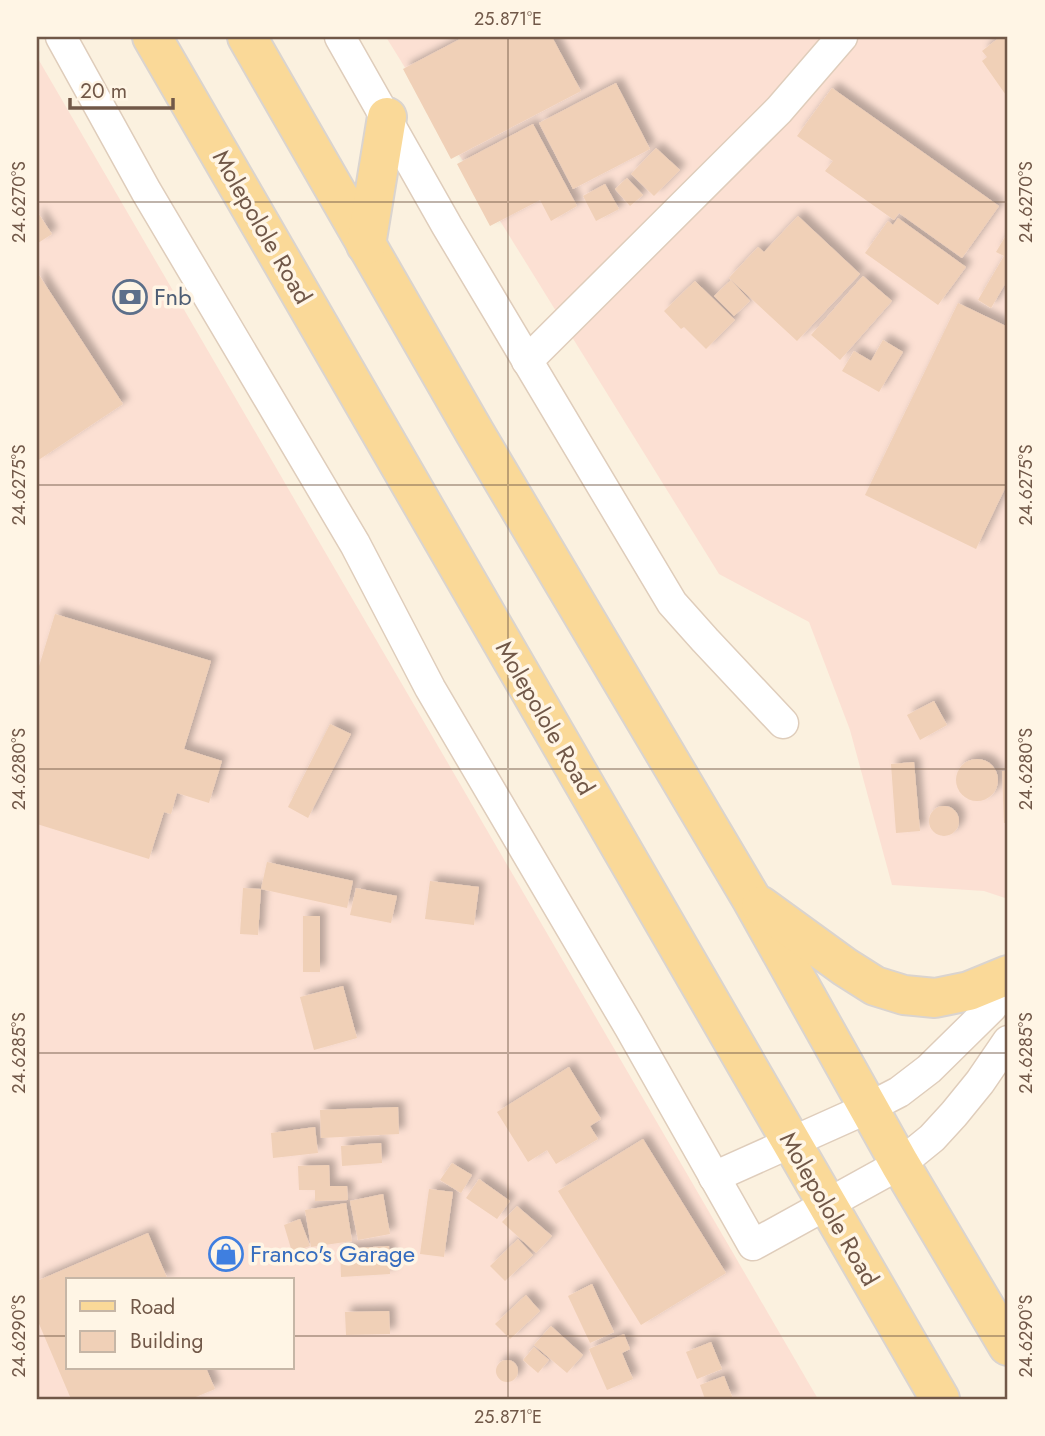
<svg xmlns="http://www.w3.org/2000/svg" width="1045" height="1436" font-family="Jost,sans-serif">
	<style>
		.commercial { fill: #fce0d3; fill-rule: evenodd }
		.building { fill: #f0d0b7; filter: url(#shadow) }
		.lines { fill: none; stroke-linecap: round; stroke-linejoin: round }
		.street-casing { stroke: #dfcdbb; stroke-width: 33 }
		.primary-casing { stroke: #dad4cf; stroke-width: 42 }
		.street { stroke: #fff; stroke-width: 30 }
		.primary { stroke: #fad998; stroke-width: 38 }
		.ticks { fill: none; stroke: #715848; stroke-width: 2; stroke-opacity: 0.45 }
		.labels { text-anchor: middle; stroke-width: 7; stroke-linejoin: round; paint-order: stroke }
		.street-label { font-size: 24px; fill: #715848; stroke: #fff5e5 }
		.service-label { font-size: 24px; fill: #4e5e75; stroke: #fff5e5; text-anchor: start }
		.shop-label { font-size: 24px; fill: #366cbe; stroke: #fff5e5; text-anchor: start }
		.neatline { fill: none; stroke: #715848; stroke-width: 2.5 }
		.ticks-label { font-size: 18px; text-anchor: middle; fill: #715848 }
	</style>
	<defs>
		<filter id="shadow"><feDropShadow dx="6" dy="-6" stdDeviation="3.5" flood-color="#0004"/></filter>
	</defs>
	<rect width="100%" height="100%" fill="#fbf1df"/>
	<g class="commercial">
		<path d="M386,37H1008V899L984,891L892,885L850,730L809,622L719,574Z"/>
		<path d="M37,57L818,1399H37ZM68,1280H292V1368H68Z"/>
	</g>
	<g class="building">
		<path d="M464,37H552L581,91L451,159L403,69Z"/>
		<path d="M1000,37H1008V98L982,61L987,57L982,51Z"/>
		<path d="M616,83L650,149L573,189L539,123Z"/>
		<path d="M832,88L999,206L962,258L899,213L894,220L825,171L833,161L797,136Z"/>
		<path d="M533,124L577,206L551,221L540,200L490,226L457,164Z"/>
		<path d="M656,148L680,170L654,196L631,174Z"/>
		<path d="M627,178L643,195L630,206L615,189Z"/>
		<path d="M605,184L619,209L596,221L583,196Z"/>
		<path d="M38,213L52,234L38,243L37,240V214Z"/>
		<path d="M798,216L860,274L797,341L729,278L758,247L764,252Z"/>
		<path d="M898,218L966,267L938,305L865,253L888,221L893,225Z"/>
		<path d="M1008,232V279L991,308L978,300L1004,256L996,252Z"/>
		<path d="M37,272L123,404L37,461Z"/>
		<path d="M863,276L892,301L840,360L811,335Z"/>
		<path d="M731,280L750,301L734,316L714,296Z"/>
		<path d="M695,281L735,320L706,349L684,327L681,329L664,311Z"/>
		<path d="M958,303L1008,327V482L976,549L865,495Z"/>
		<path d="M883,340L903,352L879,392L842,371L854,351L871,361Z"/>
		<path d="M55,614L211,661L184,749L222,761L209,803L177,793L171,814L164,812L149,859L37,824V673Z"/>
		<path d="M934,701L947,725L920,740L907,715Z"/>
		<path d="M330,724L351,734L308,818L288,807Z"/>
		<circle cx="977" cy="780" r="21"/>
		<path d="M914,762L920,831L896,833L891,764Z"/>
		<path d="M1002,771H1008V823H1004Z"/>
		<circle cx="944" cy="821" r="15"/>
		<path d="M267,862L353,881L347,908L261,889Z"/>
		<path d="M430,881L479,887L474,925L425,919Z"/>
		<path d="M243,888L261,889L258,935L240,934Z"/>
		<path d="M356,888L397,896L391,923L350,915Z"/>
		<rect x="303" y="916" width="17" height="56"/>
		<path d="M343,986L357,1038L314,1050L300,997Z"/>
		<path d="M569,1067L601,1119L590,1126L598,1139L556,1164L547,1150L528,1162L497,1112Z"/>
		<path d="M398,1107L399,1134L321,1138L320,1110Z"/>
		<path d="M315,1127L318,1153L273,1158L271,1133Z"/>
		<path d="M643,1139L726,1273L641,1325L558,1191Z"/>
		<path d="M381,1143L382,1163L342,1166L341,1146Z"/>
		<path d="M452,1163L472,1175L461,1193L440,1180Z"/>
		<path d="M329,1165L330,1186H347L348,1200L315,1201V1190H299L298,1166Z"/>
		<path d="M479,1179L510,1201L497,1219L466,1198Z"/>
		<path d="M429,1189L453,1192L444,1257L420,1254Z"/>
		<path d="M383,1194L390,1234L358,1240L350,1201Z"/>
		<path d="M346,1203L352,1241L311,1247L305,1210Z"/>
		<path d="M517,1206L552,1236L536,1253L502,1222Z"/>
		<path d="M300,1219L310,1246L292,1252L284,1225Z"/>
		<path d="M148,1233L168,1280H68V1368H206L215,1389L191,1399H71L37,1319V1281Z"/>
		<path d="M518,1239L533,1255L505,1281L490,1266Z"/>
		<path d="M389,1246L390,1274L341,1277L340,1249Z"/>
		<path d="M592,1284L614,1332L590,1343L568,1296Z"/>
		<path d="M526,1295L540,1311L510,1339L495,1324Z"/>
		<path d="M389,1311L390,1334L346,1335L345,1312Z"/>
		<path d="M551,1326L583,1355L567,1373L534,1345Z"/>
		<path d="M624,1334L630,1349L622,1353L633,1379L607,1390L589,1349Z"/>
		<path d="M711,1342L722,1369L697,1379L686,1352Z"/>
		<path d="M534,1347L549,1360L538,1373L523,1360Z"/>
		<circle cx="507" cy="1371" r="11"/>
		<path d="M724,1376L733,1399H705L700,1385Z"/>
	</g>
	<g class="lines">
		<g class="street-casing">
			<g id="street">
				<path d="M61,37L146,191L355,544L430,688L630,1028L753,1245L900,1164L932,1138L954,1114L980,1082L1008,1041"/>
				<path d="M340,37L447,226L672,603L705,640L783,723"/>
				<path d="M527,361L779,110L842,37"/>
				<path d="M714,1177L868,1108L899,1092L929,1069L992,1007L1008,987"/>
			</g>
		</g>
		<g class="primary-casing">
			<g id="primary">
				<path d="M152,37L940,1399"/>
				<path d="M247,37L475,433L751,898L900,1164L1008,1346"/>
				<path d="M366,245L387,117"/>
				<path d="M761,906L845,967L875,986L904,995L935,998L969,991L1008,975"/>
			</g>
		</g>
		<use href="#street" class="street"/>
		<use href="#primary" class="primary"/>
	</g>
	<path class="ticks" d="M508,37V1399M37,202H1008M37,485H1008M37,769H1008M37,1053H1008M37,1336H68M292,1336H1008"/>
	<defs>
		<g id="bank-ring" transform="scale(1.75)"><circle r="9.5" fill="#fff5e5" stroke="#5c6f8a" stroke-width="1.5"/><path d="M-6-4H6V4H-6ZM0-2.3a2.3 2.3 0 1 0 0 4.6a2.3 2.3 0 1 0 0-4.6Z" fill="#5c6f8a"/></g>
		<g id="shop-ring" transform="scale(1.75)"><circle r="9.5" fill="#fff5e5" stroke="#3f7fe0" stroke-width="1.5"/><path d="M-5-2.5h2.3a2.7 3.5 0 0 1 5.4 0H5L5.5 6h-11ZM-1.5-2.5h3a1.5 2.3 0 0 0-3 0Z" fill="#3f7fe0"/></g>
	</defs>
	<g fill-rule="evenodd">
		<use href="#bank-ring" x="130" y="297"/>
		<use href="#shop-ring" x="226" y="1254"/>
	</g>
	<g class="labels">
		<g class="street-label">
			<text transform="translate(262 227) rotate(60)" y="8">Molepolole Road</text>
			<text transform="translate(545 718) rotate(60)" y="8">Molepolole Road</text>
			<text transform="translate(829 1209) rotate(60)" y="8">Molepolole Road</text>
		</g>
		<g class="service-label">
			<text x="154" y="305">Fnb</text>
		</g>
		<g class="shop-label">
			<text x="250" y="1262">Franco's Garage</text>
		</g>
	</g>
	<rect width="1045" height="1436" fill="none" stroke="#fff5e5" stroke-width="77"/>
	<rect x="66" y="1278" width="228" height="91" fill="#fff5e5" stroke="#c6b6a6" stroke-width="2"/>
	<rect x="80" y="1301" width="35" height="10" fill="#fad998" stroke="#c6b6a6" stroke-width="2"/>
	<text x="130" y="1314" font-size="21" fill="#715848">Road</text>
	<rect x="80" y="1331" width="35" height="21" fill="#f0d0b7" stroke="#c6b6a6" stroke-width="2"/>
	<text x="130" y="1348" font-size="21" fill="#715848">Building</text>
	<path d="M70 98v10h103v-10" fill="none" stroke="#715848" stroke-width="3.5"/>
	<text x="80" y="98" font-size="21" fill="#715848" stroke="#fff5e5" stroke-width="5" paint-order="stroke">20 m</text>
	<rect x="38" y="38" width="968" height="1360" class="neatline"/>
	<g class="ticks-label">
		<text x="508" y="25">25.871°E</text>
		<text transform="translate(19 202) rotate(-90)" y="6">24.6270°S</text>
		<text transform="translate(1026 202) rotate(-90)" y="6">24.6270°S</text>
		<text transform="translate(19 485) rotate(-90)" y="6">24.6275°S</text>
		<text transform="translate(1026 485) rotate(-90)" y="6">24.6275°S</text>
		<text transform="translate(19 769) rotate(-90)" y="6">24.6280°S</text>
		<text transform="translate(1026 769) rotate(-90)" y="6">24.6280°S</text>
		<text transform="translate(19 1053) rotate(-90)" y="6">24.6285°S</text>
		<text transform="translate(1026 1053) rotate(-90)" y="6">24.6285°S</text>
		<text transform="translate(19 1336) rotate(-90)" y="6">24.6290°S</text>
		<text transform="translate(1026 1336) rotate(-90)" y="6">24.6290°S</text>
		<text x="508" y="1423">25.871°E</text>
	</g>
</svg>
